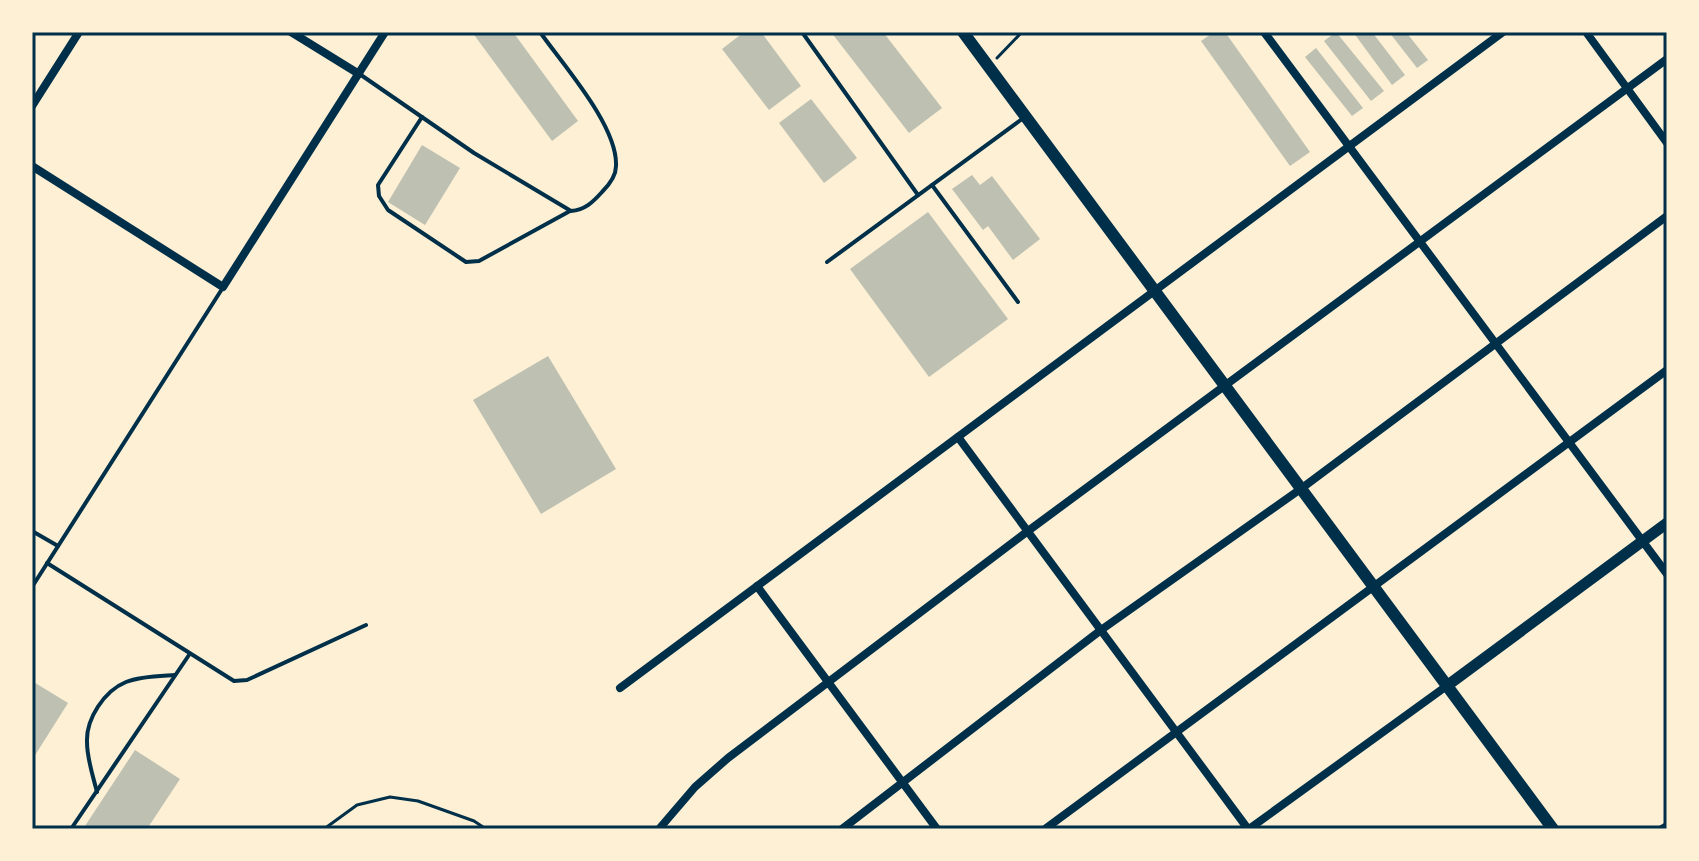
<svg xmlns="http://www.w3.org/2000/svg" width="1699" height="861" font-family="Overpass,sans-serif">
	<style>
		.building { fill: #bec0b2 }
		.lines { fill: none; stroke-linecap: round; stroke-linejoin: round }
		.path { stroke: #003049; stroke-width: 3 }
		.service { stroke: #003049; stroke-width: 4 }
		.minor { stroke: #003049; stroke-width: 8 }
		.tertiary { stroke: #003049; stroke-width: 11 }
		.secondary { stroke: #003049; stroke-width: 12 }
		.neatline { fill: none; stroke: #003049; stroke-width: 3 }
	</style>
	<rect width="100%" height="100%" fill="#fdf0d5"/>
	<g class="building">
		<path d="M472,32H513L578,121L552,141Z"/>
		<path d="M744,32H761L801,86L769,110L722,49Z"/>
		<path d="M831,32H883L942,108L909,133Z"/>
		<path d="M1214,32H1225L1310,152L1290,166L1201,41Z"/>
		<path d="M1336,32L1384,91L1371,101L1324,41Z"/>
		<path d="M1353,32H1372L1405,75L1392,85Z"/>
		<path d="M1389,32H1406L1428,60L1417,68Z"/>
		<path d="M1316,48L1363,108L1352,116L1305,57Z"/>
		<path d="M811,99L857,158L824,183L779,123Z"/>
		<path d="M422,145L460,168L425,225L388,202Z"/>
		<path d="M972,175L980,185L992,176L1040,239L1013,260L988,226L983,230L952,189Z"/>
		<path d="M928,212L1008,319L929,377L850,269Z"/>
		<path d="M548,356L616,469L541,514L473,400Z"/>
		<path d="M32,681L68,703L32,760Z"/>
		<path d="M135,750L180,779L147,829H83Z"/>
	</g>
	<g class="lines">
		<g class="path">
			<path d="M997,58L1022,32"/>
			<path d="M324,829L357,805L390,797L418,801L474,821L486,829"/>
		</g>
		<g class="service">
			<path d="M802,32L918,195"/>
			<path d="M361,75L474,153L571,211C585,210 593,202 602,192C609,185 616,176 616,166C618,126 563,65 540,32"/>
			<path d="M422,117L378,185L379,196L388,210L466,262L479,261L570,211"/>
			<path d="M932,185L1018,302"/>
			<path d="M827,262L1022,119"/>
			<path d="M32,531L58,546"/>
			<path d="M47,563L234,681L247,680L366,625"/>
			<path d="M32,587L222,289"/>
			<path d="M97,792C93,776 87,759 87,742C86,719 104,691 126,682C141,676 160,676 175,675"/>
			<path d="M71,829L189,655"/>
		</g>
		<g class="minor">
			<path d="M291,32L359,74"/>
			<path d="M1264,32L1667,574"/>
			<path d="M1586,32L1667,143"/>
			<path d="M32,106L79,32"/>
			<path d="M32,166L223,287L385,32"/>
			<path d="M958,437L1248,829"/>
			<path d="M757,586L937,829"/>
			<path d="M620,688L1503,32"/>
			<path d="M659,829L695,787L728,758L1028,531L1667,59"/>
			<path d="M842,829L1101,630L1302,488L1667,216"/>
			<path d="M1045,829L1667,370"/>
			<path d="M1249,829L1448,685"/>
			<path d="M1662,829L1667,826"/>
		</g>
		<path class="tertiary" d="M1448,685L1667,523"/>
		<path class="secondary" d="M963,32L1553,829"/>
	</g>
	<rect width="1699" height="861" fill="none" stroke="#fdf0d5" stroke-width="68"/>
	<rect x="34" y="34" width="1631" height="793" class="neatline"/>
</svg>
